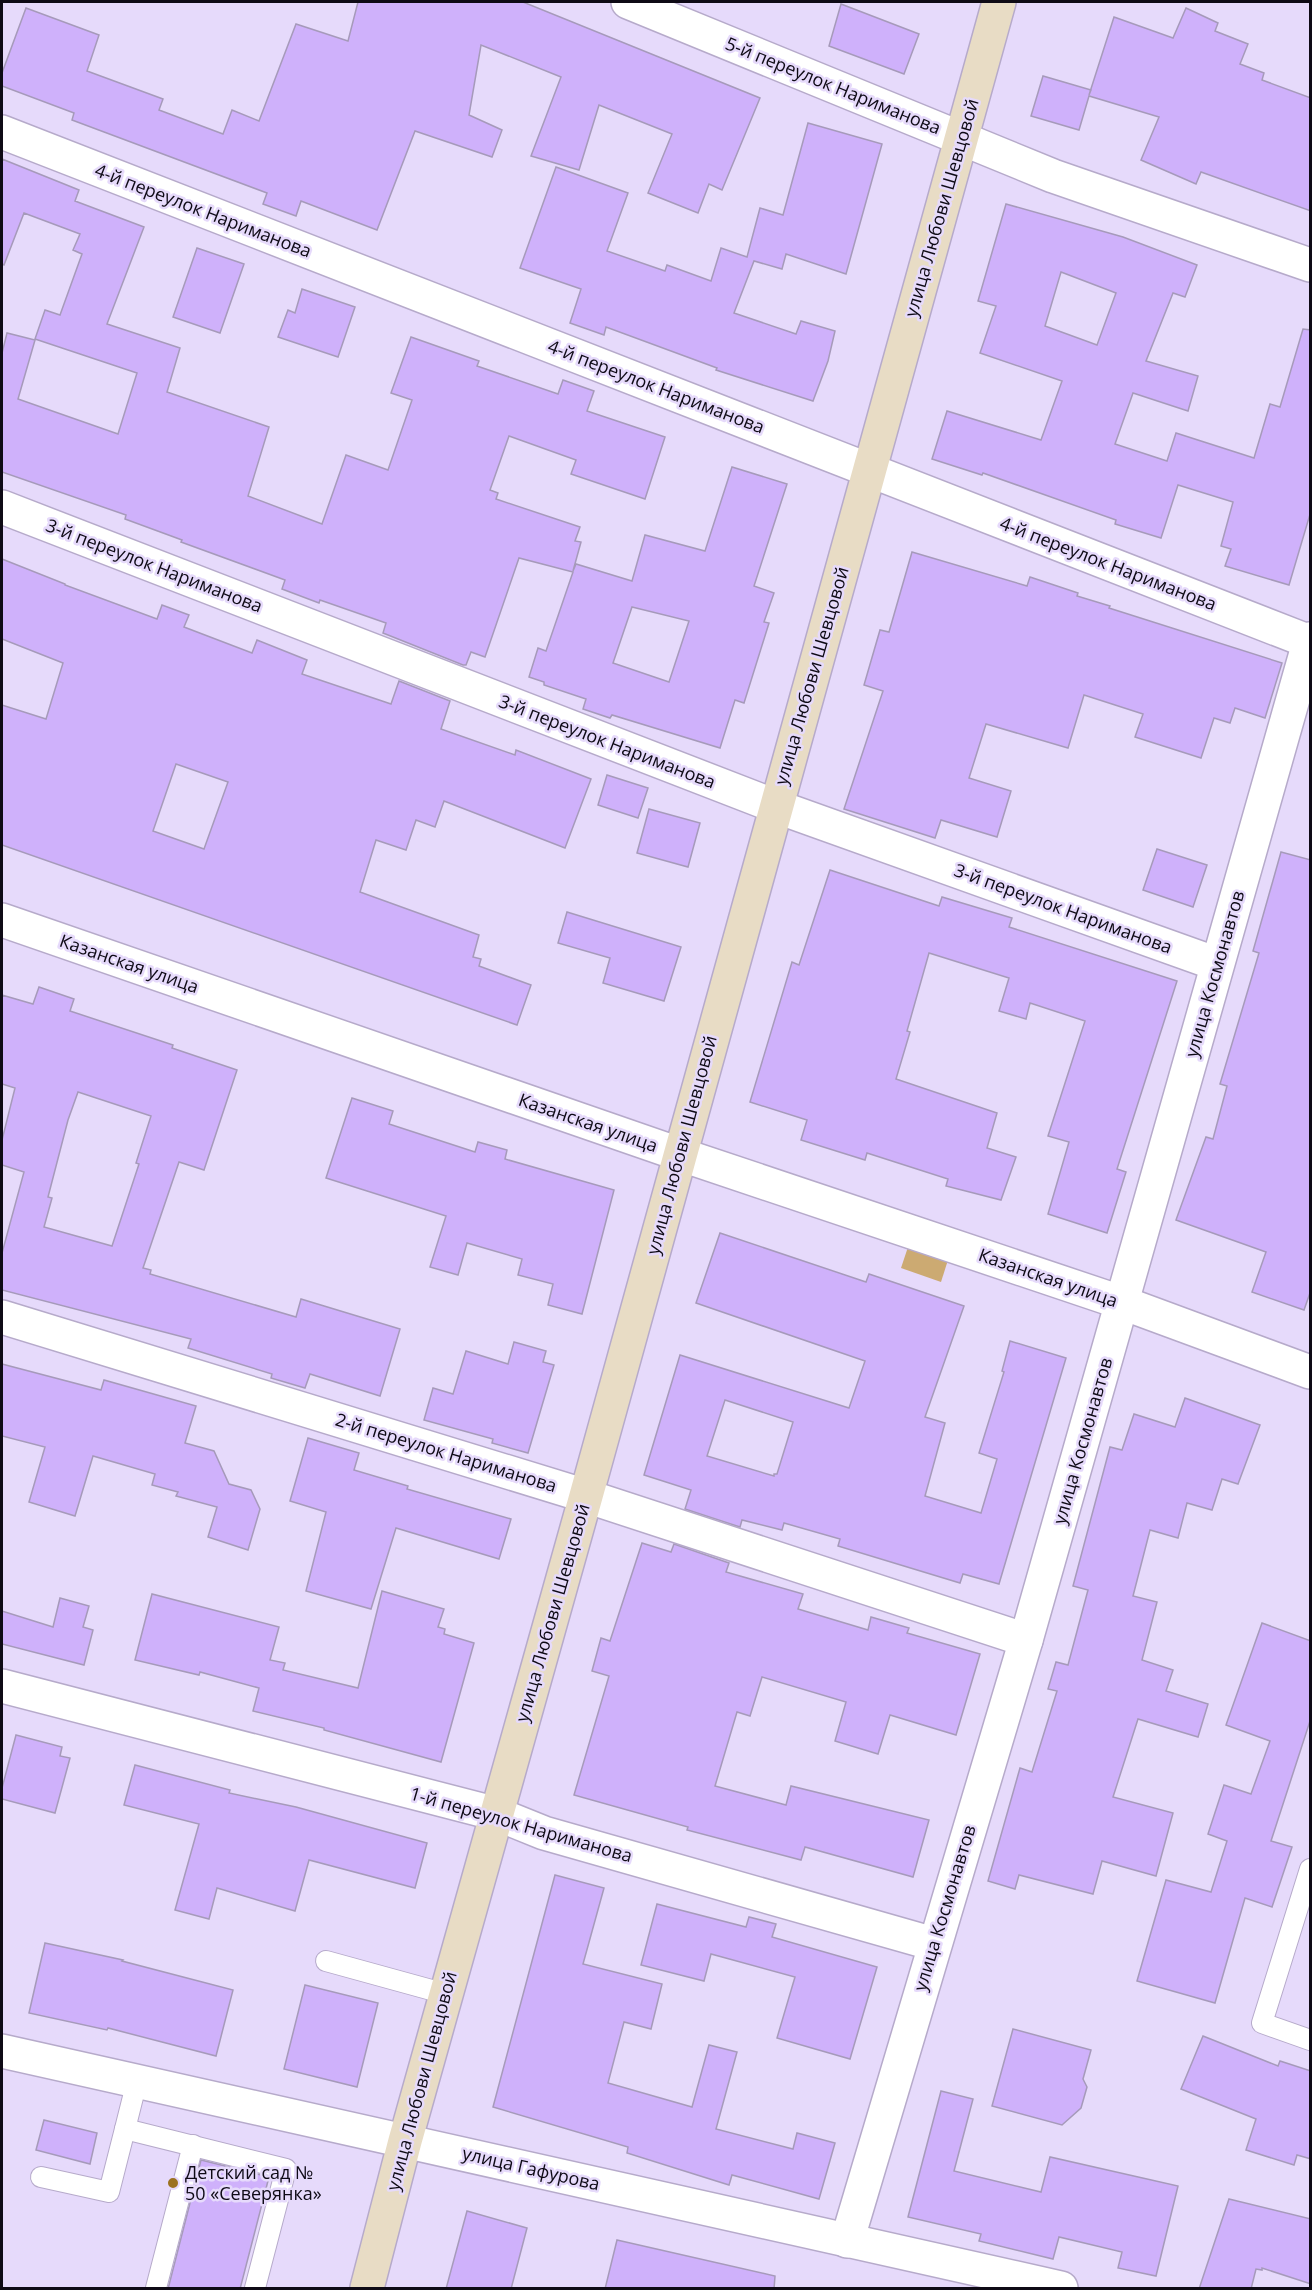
<svg xmlns="http://www.w3.org/2000/svg" width="1312" height="2290" font-family="'Open Sans',sans-serif">
	<style>
		.green { fill: #ccaa72 }
		.building { fill: #cfb1fb; stroke: #a69aba; stroke-width: 1.5; fill-rule: evenodd }
		.lines { fill: none; stroke-linecap: round; stroke-linejoin: round }
		.lane-casing { stroke: #b6aaca; stroke-width: 22 }
		.street-casing { stroke: #b6aaca; stroke-width: 36 }
		.secondary-casing { stroke: #b6aaca; stroke-width: 36 }
		.lane { stroke: #fff; stroke-width: 20 }
		.street { stroke: #fff; stroke-width: 33 }
		.secondary { stroke: #e8dcc5; stroke-width: 33 }
		.poi-dot { fill: #9c7220; stroke: #e6dafb; stroke-width: 2 }
		.labels { text-anchor: middle; stroke-width: 5; stroke-linejoin: round; paint-order: stroke }
		.street-label { font-size: 18px; fill: #0e0a15; stroke: #e6dafb }
		.poi-label { font-size: 18px; fill: #0e0a15; stroke: #e6dafb; text-anchor: start }
	</style>
	<rect width="100%" height="100%" fill="#e6dafb"/>
	<path class="green" d="M908,1247L948,1260L941,1282L901,1268Z"/>
	<g class="building">
		<path d="M358,2H523L760,98L722,190L709,184L698,213L648,193L672,134L599,105L579,170L531,156L561,77L481,45L469,115L502,130L492,157L415,131L377,230L301,201L296,216L263,204L267,193L72,120L74,113L2,86V73L26,8L99,35L87,71L163,99L159,110L223,134L232,110L259,121L296,24L348,41Z"/>
		<path d="M841,4L919,34L904,74L829,46Z"/>
		<path d="M1186,8L1218,23L1215,31L1248,44L1240,64L1264,73L1262,80L1311,98V211L1201,172L1196,184L1141,160L1159,117L1089,96L1079,130L1031,116L1043,76L1091,90L1089,95L1114,17L1173,38Z"/>
		<path d="M808,123L882,144L846,274L786,254L782,269L754,261L734,313L796,334L801,321L835,331L828,361L813,401L716,370L717,368L606,327L604,335L570,323L581,289L520,268L556,167L628,193L607,251L665,271L667,265L711,281L721,248L747,257L760,208L783,215Z"/>
		<path d="M2,159L79,190L75,201L144,227L107,324L180,348L167,392L269,427L248,496L322,524L346,455L388,470L412,400L391,393L411,337L479,361L477,366L558,394L563,380L594,391L587,411L665,437L645,499L571,474L576,460L509,436L490,490L498,493L496,499L580,527L575,541L581,542L573,571L576,564L632,581L645,535L705,551L732,467L787,484L754,586L774,593L764,622L769,623L744,703L735,700L720,748L612,715L610,718L583,709L586,699L544,685V682L529,677L538,648L546,651L573,572L519,558L485,657L471,652L466,665H463L383,633L386,623L320,600L319,603L282,589L285,580L181,542L182,540L125,519L126,515L2,472V353L7,333L35,340L18,399L118,434L137,373L35,339L45,310L60,315L82,254L73,250L80,234L24,213L4,265L2,264ZM632,607L689,621L669,682L613,663Z"/>
		<path d="M1006,204L1123,237L1197,265L1185,297L1173,293L1146,361L1198,376L1188,411L1133,393L1115,444L1167,461L1176,433L1254,458L1270,404L1280,407L1303,329L1311,330V511L1289,585L1225,566L1231,549L1221,546L1233,502L1178,485L1161,538L1115,524L1116,520L983,473L982,475L932,459L947,411L1041,440L1062,381L980,353L996,306L978,301ZM1061,272L1116,293L1097,345L1045,326Z"/>
		<path d="M197,248L244,264L220,333L173,317Z"/>
		<path d="M302,289L355,307L338,357L278,337L288,310L295,313Z"/>
		<path d="M912,552L1027,586L1030,577L1078,593L1077,596L1110,606L1109,608L1282,663L1265,718L1235,708L1230,723L1214,718L1201,758L1135,737L1143,714L1084,695L1068,748L986,724L969,778L1011,791L997,837L941,820L935,838L844,809L883,691L864,685L880,630L889,632Z"/>
		<path d="M2,559L65,584V585L157,619L162,605L189,615L184,627L252,653L257,640L307,660L302,674L391,704L399,681L450,701L441,729L515,755L516,750L591,779L565,848L444,801L435,827L416,820L406,850L376,840L360,892L479,935L473,957L481,959L479,966L531,985L517,1025L2,845V705L46,719L63,663L2,639ZM176,764L228,782L204,849L153,831Z"/>
		<path d="M607,775L648,788L638,818L598,805Z"/>
		<path d="M649,809L700,823L688,867L637,853Z"/>
		<path d="M1157,849L1207,865L1193,907L1143,890Z"/>
		<path d="M1281,852L1311,860V1290L1304,1310L1252,1292L1266,1252L1176,1220L1206,1137L1213,1139L1227,1086L1220,1084L1259,953L1253,951Z"/>
		<path d="M830,870L939,906L942,897L1012,918L1009,927L1177,981L1117,1169L1126,1172L1107,1233L1048,1214L1069,1142L1048,1136L1085,1021L1030,1003L1026,1019L999,1011L1009,978L929,953L907,1031L910,1032L896,1079L997,1113L987,1148L1016,1157L1001,1200L946,1186L948,1179L867,1153L865,1160L801,1140L807,1120L750,1102L792,962L799,965Z"/>
		<path d="M567,912L681,947L664,1001L603,983L610,958L558,943Z"/>
		<path d="M39,987L74,999L70,1011L173,1045L172,1048L237,1070L204,1170L179,1162L143,1268L151,1270L150,1274L296,1317L301,1299L400,1329L380,1396L310,1374L305,1388L271,1378L272,1374L188,1348L191,1339L2,1290V1253L24,1172L2,1165V1140L15,1088L2,1084V995L33,1004ZM78,1092L151,1116L136,1163L139,1164L112,1246L44,1227L52,1198L48,1197L68,1120Z"/>
		<path d="M352,1098L393,1111L389,1124L475,1152L478,1142L507,1150L505,1159L614,1190L582,1314L548,1305L553,1284L518,1275L522,1259L467,1243L458,1275L430,1267L446,1216L326,1178Z"/>
		<path d="M720,1233L866,1282L869,1274L964,1306L925,1417L945,1423L925,1496L981,1513L997,1459L979,1453L1004,1372L1002,1371L1010,1341L1066,1358L999,1584L963,1574L960,1583L838,1546L840,1539L784,1523L782,1530L742,1520L740,1527L685,1509L691,1490L644,1475L680,1355L849,1408L865,1361L696,1303ZM725,1400L793,1422L777,1474H774V1476L707,1456Z"/>
		<path d="M514,1342L546,1351L543,1362L554,1365L528,1453L492,1443L493,1439L424,1420L433,1388L453,1394L466,1351L508,1364Z"/>
		<path d="M2,1364L101,1390L104,1380L196,1406L185,1443L214,1451L229,1484L251,1490L260,1509L248,1550L208,1537L217,1507L176,1496L178,1492L152,1485L155,1474L93,1456L75,1516L29,1502L45,1447L2,1436Z"/>
		<path d="M1185,1398L1260,1425L1238,1484L1222,1479L1212,1510L1187,1503L1178,1538L1150,1530L1133,1596L1157,1602L1142,1660L1173,1670L1166,1691L1208,1704L1198,1737L1138,1719L1113,1797L1173,1813L1156,1876L1102,1861L1093,1894L1019,1875L1015,1889L988,1881L1020,1768L1032,1772L1057,1691L1048,1689L1056,1662L1068,1665L1088,1590L1073,1586L1110,1447L1122,1450L1134,1414L1175,1427Z"/>
		<path d="M308,1438L359,1453L354,1470L408,1486L407,1489L511,1519L499,1559L396,1528L371,1609L306,1591L326,1512L290,1501Z"/>
		<path d="M642,1543L671,1552L674,1544L729,1563L726,1572L803,1594L798,1609L868,1630L871,1617L909,1628L907,1633L980,1654L956,1735L890,1715L878,1754L835,1741L846,1702L762,1677L750,1716L737,1712L715,1786L786,1805L791,1786L929,1820L913,1877L805,1847L801,1860L687,1830L688,1827L574,1795L609,1676L592,1671L601,1638L610,1641Z"/>
		<path d="M382,1591L444,1609L438,1627L445,1629L444,1634L474,1643L441,1762L324,1730V1728L253,1711L259,1688L200,1672L199,1675L135,1660L152,1594L279,1627L270,1660L285,1663L283,1670L358,1688Z"/>
		<path d="M60,1598L89,1606L83,1627L93,1630L84,1665L2,1644V1611L53,1627Z"/>
		<path d="M1262,1623L1311,1641V1718L1271,1841L1292,1847L1272,1907L1245,1898L1215,2003L1137,1981L1166,1880L1211,1892L1227,1841L1208,1834L1224,1785L1251,1794L1270,1741L1226,1725Z"/>
		<path d="M16,1735L62,1747L60,1756L70,1758L55,1813L2,1799V1788Z"/>
		<path d="M135,1765L230,1790L229,1793L296,1807L427,1843L415,1888L309,1860L295,1911L217,1888L209,1919L175,1910L199,1824L124,1805Z"/>
		<path d="M555,1875L604,1888L583,1964L662,1984L651,2029L624,2022L608,2083L692,2107L709,2045L737,2052L716,2129L793,2149L797,2133L835,2143L819,2199L732,2175L729,2185L627,2153L628,2147L493,2107Z"/>
		<path d="M657,1904L746,1927L749,1917L776,1924L772,1937L877,1967L850,2059L777,2038L795,1977L711,1954L704,1981L641,1965Z"/>
		<path d="M45,1943L123,1960L122,1961L233,1990L216,2056L108,2028L107,2030L29,2013Z"/>
		<path d="M305,1985L378,2003L357,2087L284,2069Z"/>
		<path d="M1013,2029L1091,2050L1083,2079L1087,2087L1081,2108L1062,2125L992,2106Z"/>
		<path d="M1203,2036L1278,2066L1280,2061L1311,2071V2159L1297,2155L1294,2165L1246,2150L1256,2119L1181,2089Z"/>
		<path d="M941,2091L973,2099L954,2171L1041,2192L1050,2157L1178,2186L1156,2276L1118,2268L1122,2252L1059,2237L1053,2259L979,2241L981,2234L908,2217Z"/>
		<path d="M44,2120L97,2133L90,2164L36,2150Z"/>
		<path d="M201,2160L269,2177L240,2289H168Z"/>
		<path d="M1229,2199L1311,2219V2284L1262,2268V2270L1256,2269L1251,2289H1199Z"/>
		<path d="M467,2211L527,2228L511,2289H446Z"/>
		<path d="M617,2240L775,2276L774,2289H605Z"/>
	</g>
	<g class="lines">
		<g class="lane-casing">
			<g id="lane">
				<path d="M1310,1869L1262,2023L1310,2040"/>
				<path d="M326,1961L446,1994"/>
				<path d="M137,2081L125,2129L286,2169L255,2288"/>
				<path d="M41,2177L109,2192L125,2129"/>
				<path d="M156,2288L193,2145"/>
			</g>
		</g>
		<g class="street-casing">
			<g id="street">
				<path d="M628,2L1053,176L1310,265"/>
				<path d="M2,132L1310,642"/>
				<path d="M2,507L775,806L1217,964"/>
				<path d="M2,920L679,1154L1123,1303L1310,1372"/>
				<path d="M2,1317L586,1496L1026,1640"/>
				<path d="M2,1686L497,1814L544,1833L934,1944"/>
				<path d="M2,2051L1061,2288"/>
				<path d="M847,2241L1026,1640L1310,639"/>
			</g>
		</g>
		<g class="secondary-casing">
			<path id="secondary" d="M367,2288L405,2141L586,1496L999,2"/>
		</g>
		<use href="#lane" class="lane"/>
		<use href="#street" class="street"/>
		<use href="#secondary" class="secondary"/>
	</g>
	<circle class="poi-dot" cx="173" cy="2183" r="6"/>
	<g class="labels">
		<g class="street-label">
			<text transform="translate(833 86) rotate(22)" y="6">5-й переулок Нариманова</text>
			<text transform="translate(942 208) rotate(-74)" y="6">улица Любови Шевцовой</text>
			<text transform="translate(203 211) rotate(21)" y="6">4-й переулок Нариманова</text>
			<text transform="translate(656 387) rotate(21)" y="6">4-й переулок Нариманова</text>
			<text transform="translate(1108 564) rotate(21)" y="6">4-й переулок Нариманова</text>
			<text transform="translate(154 566) rotate(21)" y="6">3-й переулок Нариманова</text>
			<text transform="translate(812 676) rotate(-74)" y="6">улица Любови Шевцовой</text>
			<text transform="translate(607 742) rotate(21)" y="6">3-й переулок Нариманова</text>
			<text transform="translate(1063 909) rotate(20)" y="6">3-й переулок Нариманова</text>
			<text transform="translate(129 964) rotate(19)" y="6">Казанская улица</text>
			<text transform="translate(1215 974) rotate(-74)" y="6">улица Космонавтов</text>
			<text transform="translate(588 1123) rotate(19)" y="6">Казанская улица</text>
			<text transform="translate(682 1145) rotate(-75)" y="6">улица Любови Шевцовой</text>
			<text transform="translate(1048 1278) rotate(19)" y="6">Казанская улица</text>
			<text transform="translate(1083 1441) rotate(-74)" y="6">улица Космонавтов</text>
			<text transform="translate(446 1453) rotate(17)" y="6">2-й переулок Нариманова</text>
			<text transform="translate(553 1613) rotate(-74)" y="6">улица Любови Шевцовой</text>
			<text transform="translate(521 1825) rotate(16)" y="6">1-й переулок Нариманова</text>
			<text transform="translate(945 1908) rotate(-73)" y="6">улица Космонавтов</text>
			<text transform="translate(422 2081) rotate(-75)" y="6">улица Любови Шевцовой</text>
			<text transform="translate(531 2169) rotate(13)" y="6">улица Гафурова</text>
		</g>
		<g class="poi-label">
			<text x="185" y="2179">Детский сад №<tspan x="185" dy="21">50 «Северянка»</tspan></text>
		</g>
	</g>
	<rect width="1312" height="2290" fill="none" stroke="#0e0a15" stroke-width="6"/>
</svg>
